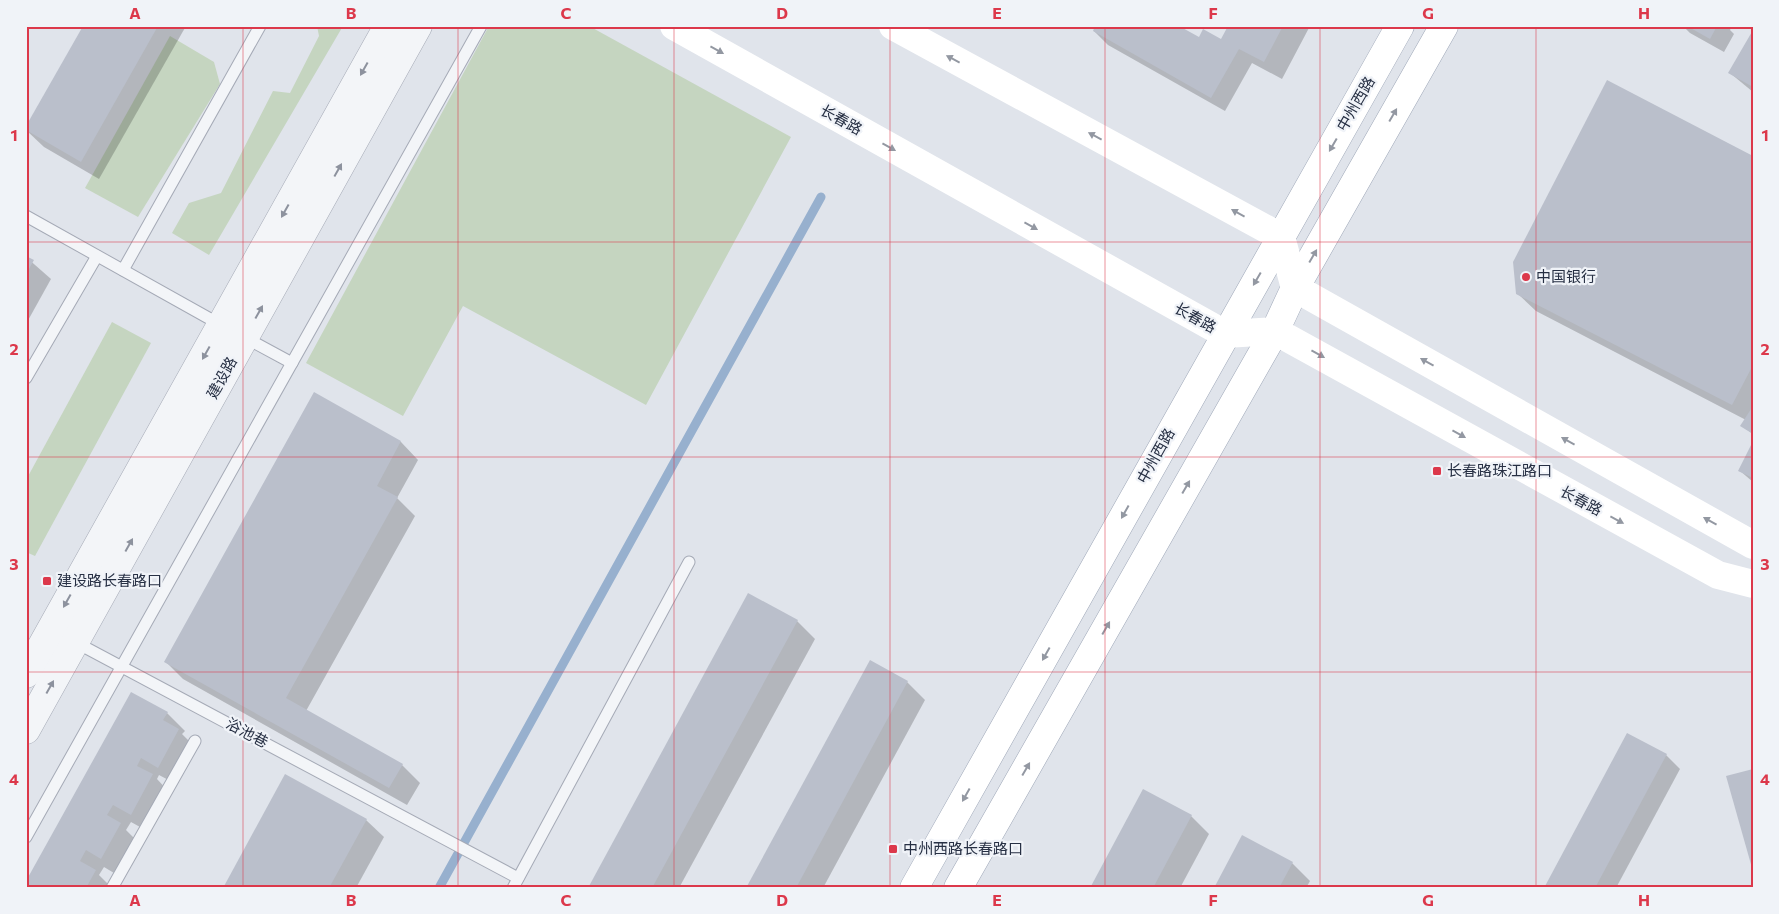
<svg xmlns="http://www.w3.org/2000/svg" width="1779" height="914" font-family="Commissioner,'Noto Sans SC',sans-serif">
	<style>
		.green { fill: #c5d5c0 }
		.shadow { fill: #0003 }
		.lines { fill: none; stroke-linecap: round; stroke-linejoin: round }
		.stream { stroke: #97b0ce; stroke-width: 9 }
		.building { fill: #babfcb }
		.service-casing { stroke: #a5aab6; stroke-width: 13 }
		.tertiary-casing { stroke: #a5aab6; stroke-width: 29 }
		.primary-casing { stroke: #9ea7b8; stroke-width: 29 }
		.service { stroke: #f3f5f8; stroke-width: 11 }
		.tertiary { stroke: #f3f5f8; stroke-width: 28 }
		.secondary { stroke: #fff; stroke-width: 28 }
		.primary { stroke: #fff; stroke-width: 28 }
		.oneway { fill: #9398a2 }
		.oneway2 { fill: #8d929e }
		.grid { fill: none; stroke: #dc384b; stroke-width: 1; stroke-opacity: 0.55 }
		.poi-dot { fill: #dc384b; stroke: #f0f3f8; stroke-width: 2 }
		.labels { text-anchor: middle; stroke-width: 4.5; stroke-linejoin: round; paint-order: stroke }
		.street-label { font-size: 15px; fill: #273044; stroke: #f0f3f8 }
		.poi-label { font-size: 15px; fill: #273044; stroke: #f0f3f8; text-anchor: start }
		.neatline { fill: none; stroke: #dc384b; stroke-width: 2 }
		.grid-label { font-size: 16px; text-anchor: middle; font-weight: bold; fill: #dc384b }
	</style>
	<rect width="100%" height="100%" fill="#e0e4eb"/>
	<g class="green">
		<path d="M317,26H343L209,255L172,233L189,203L221,193L273,91L290,93L319,36Z"/>
		<path d="M489,26H589L791,137L646,405L463,306L403,416L306,363Z"/>
		<path d="M170,36L214,62L220,84L138,217L85,188Z"/>
		<path d="M112,322L151,343L35,556L26,552V480Z"/>
	</g>
	<g class="shadow">
		<path d="M84,26H186L99,179L44,147L26,130Z"/>
		<path d="M1229,26H1310L1282,79L1252,63L1225,111L1108,45L1094,31L1199,39L1226,43Z"/>
		<path d="M1683,26H1732L1730,30L1734,34L1724,52L1690,33Z"/>
		<path d="M1753,33V92L1730,73Z"/>
		<path d="M1753,157V434L1742,426L1746,420L1536,311L1517,293Z"/>
		<path d="M26,257L51,279L26,324Z"/>
		<path d="M315,394L401,442L418,460L397,498L415,516L306,711L402,765L420,783L407,805L183,679L166,662Z"/>
		<path d="M1753,447V482L1739,470Z"/>
		<path d="M749,595L797,621L815,639L679,888H589Z"/>
		<path d="M907,682L925,700L823,888H748Z"/>
		<path d="M167,713L185,731L182,734L196,748L176,784L159,775L157,779L170,793L149,832L131,822L126,830L138,842L119,876L104,867L99,875L112,888H26Z"/>
		<path d="M1666,755L1680,769L1616,888H1545Z"/>
		<path d="M1191,816L1209,834L1180,888H1091Z"/>
		<path d="M366,820L384,837L356,888H224Z"/>
		<path d="M1292,863L1310,881L1306,888H1216Z"/>
	</g>
	<g class="lines">
		<path class="stream" d="M439,888L821,197"/>
	</g>
	<g class="building">
		<path d="M83,26H158L81,162L26,130V126Z"/>
		<path d="M1095,26H1179L1199,37L1203,29L1221,39L1228,26H1283L1264,62L1239,49L1211,98L1093,31Z"/>
		<path d="M1687,26H1717L1710,39Z"/>
		<path d="M1753,30V87L1728,73Z"/>
		<path d="M1607,80L1753,156V365L1732,405L1516,294L1513,262Z"/>
		<path d="M26,256L34,260L26,274Z"/>
		<path d="M314,392L401,441L377,486L398,497L286,698L403,764L389,788L164,662Z"/>
		<path d="M1753,406V434L1740,426Z"/>
		<path d="M1753,441V478L1738,471Z"/>
		<path d="M748,593L798,620L652,888H588Z"/>
		<path d="M870,660L908,681L796,888H746Z"/>
		<path d="M131,692L168,712L163,720L179,729L158,768L141,758L137,766L153,774L131,815L113,805L107,815L121,823L101,859L86,850L80,861L96,870L86,888H26V881Z"/>
		<path d="M1627,733L1667,754L1595,888H1544Z"/>
		<path d="M1753,769V868H1752L1726,776Z"/>
		<path d="M285,774L367,819L329,888H223Z"/>
		<path d="M1143,789L1192,815L1153,888H1090Z"/>
		<path d="M1242,835L1293,862L1279,888H1214Z"/>
	</g>
	<g class="lines">
		<g class="service-casing">
			<g id="service">
				<path d="M26,216L221,325"/>
				<path d="M123,270L260,26"/>
				<path d="M244,337L292,363"/>
				<path d="M26,378L97,256"/>
				<path d="M75,642L518,878"/>
				<path d="M26,837L481,26"/>
				<path d="M112,888L195,741"/>
				<path d="M513,888L689,562"/>
			</g>
		</g>
		<g class="tertiary-casing">
			<g id="tertiary">
				<path d="M26,674L388,26"/>
				<path d="M26,730L418,26"/>
			</g>
		</g>
		<g class="primary-casing">
			<g id="primary">
				<path d="M914,888L1400,26"/>
				<path d="M958,888L1275,331L1295,288L1444,26"/>
			</g>
		</g>
		<use href="#service" class="service"/>
		<use href="#tertiary" class="tertiary"/>
		<g class="secondary">
			<path d="M674,26L1225,334L1275,331L1718,575L1753,584"/>
			<path d="M893,26L1281,237L1295,288L1753,545"/>
		</g>
		<use href="#primary" class="primary"/>
	</g>
	<defs><path id="oneway-solid" d="M-6-.8H1V-3.2L6.5 0L1 3.2V.8H-6Z" transform="scale(1.25)"/></defs>
	<g class="oneway">
		<use href="#oneway-solid" transform="translate(717 50) rotate(29)"/>
		<use href="#oneway-solid" transform="translate(953 59) rotate(-152)"/>
		<use href="#oneway-solid" transform="translate(1393 115) rotate(-60)"/>
		<use href="#oneway-solid" transform="translate(1095 136) rotate(-152)"/>
		<use href="#oneway-solid" transform="translate(1333 145) rotate(120)"/>
		<use href="#oneway-solid" transform="translate(889 147) rotate(29)"/>
		<use href="#oneway-solid" transform="translate(1238 213) rotate(-151)"/>
		<use href="#oneway-solid" transform="translate(1031 226) rotate(29)"/>
		<use href="#oneway-solid" transform="translate(1313 256) rotate(-60)"/>
		<use href="#oneway-solid" transform="translate(1257 279) rotate(120)"/>
		<use href="#oneway-solid" transform="translate(1318 354) rotate(29)"/>
		<use href="#oneway-solid" transform="translate(1427 362) rotate(-151)"/>
		<use href="#oneway-solid" transform="translate(1459 434) rotate(29)"/>
		<use href="#oneway-solid" transform="translate(1568 441) rotate(-151)"/>
		<use href="#oneway-solid" transform="translate(1186 487) rotate(-60)"/>
		<use href="#oneway-solid" transform="translate(1125 512) rotate(119)"/>
		<use href="#oneway-solid" transform="translate(1617 520) rotate(28)"/>
		<use href="#oneway-solid" transform="translate(1710 521) rotate(-151)"/>
		<use href="#oneway-solid" transform="translate(1106 628) rotate(-60)"/>
		<use href="#oneway-solid" transform="translate(1046 654) rotate(119)"/>
		<use href="#oneway-solid" transform="translate(1026 769) rotate(-60)"/>
		<use href="#oneway-solid" transform="translate(966 795) rotate(119)"/>
	</g>
	<g class="oneway2">
		<use href="#oneway-solid" transform="translate(364 69) rotate(119)"/>
		<use href="#oneway-solid" transform="translate(338 170) rotate(-61)"/>
		<use href="#oneway-solid" transform="translate(285 211) rotate(119)"/>
		<use href="#oneway-solid" transform="translate(259 312) rotate(-61)"/>
		<use href="#oneway-solid" transform="translate(206 353) rotate(119)"/>
		<use href="#oneway-solid" transform="translate(129 545) rotate(-61)"/>
		<use href="#oneway-solid" transform="translate(67 601) rotate(119)"/>
		<use href="#oneway-solid" transform="translate(50 687) rotate(-61)"/>
	</g>
	<path class="grid" d="M243,26V888M458,26V888M674,26V888M890,26V888M1105,26V888M1320,26V888M1536,26V888M26,242H1753M26,457H1753M26,672H1753"/>
	<g class="poi-dot">
		<circle cx="1526" cy="277" r="5"/>
		<rect x="1432" y="466" width="10" height="10" rx="2.5"/>
		<rect x="42" y="576" width="10" height="10" rx="2.5"/>
		<rect x="888" y="844" width="10" height="10" rx="2.5"/>
	</g>
	<g class="labels">
		<g class="street-label">
			<text transform="translate(1356 104) rotate(-60)" y="5">中州西路</text>
			<text transform="translate(841 120) rotate(29)" y="5">长春路</text>
			<text transform="translate(1195 318) rotate(29)" y="5">长春路</text>
			<text transform="translate(222 378) rotate(-61)" y="5">建设路</text>
			<text transform="translate(1156 456) rotate(-61)" y="5">中州西路</text>
			<text transform="translate(1581 501) rotate(28)" y="5">长春路</text>
			<text transform="translate(247 733) rotate(28)" y="5">浴池巷</text>
		</g>
		<g class="poi-label">
			<text x="1536" y="282">中国银行</text>
			<text x="1447" y="476">长春路珠江路口</text>
			<text x="57" y="586">建设路长春路口</text>
			<text x="903" y="854">中州西路长春路口</text>
		</g>
	</g>
	<rect width="1779" height="914" fill="none" stroke="#f0f3f8" stroke-width="55"/>
	<rect x="28" y="28" width="1724" height="858" class="neatline"/>
	<g class="grid-label">
		<text x="135" y="19">A</text>
		<text x="351" y="19">B</text>
		<text x="566" y="19">C</text>
		<text x="782" y="19">D</text>
		<text x="997" y="19">E</text>
		<text x="1213" y="19">F</text>
		<text x="1428" y="19">G</text>
		<text x="1644" y="19">H</text>
		<text x="14" y="141">1</text>
		<text x="1765" y="141">1</text>
		<text x="14" y="355">2</text>
		<text x="1765" y="355">2</text>
		<text x="14" y="570">3</text>
		<text x="1765" y="570">3</text>
		<text x="14" y="785">4</text>
		<text x="1765" y="785">4</text>
		<text x="135" y="906">A</text>
		<text x="351" y="906">B</text>
		<text x="566" y="906">C</text>
		<text x="782" y="906">D</text>
		<text x="997" y="906">E</text>
		<text x="1213" y="906">F</text>
		<text x="1428" y="906">G</text>
		<text x="1644" y="906">H</text>
	</g>
</svg>
